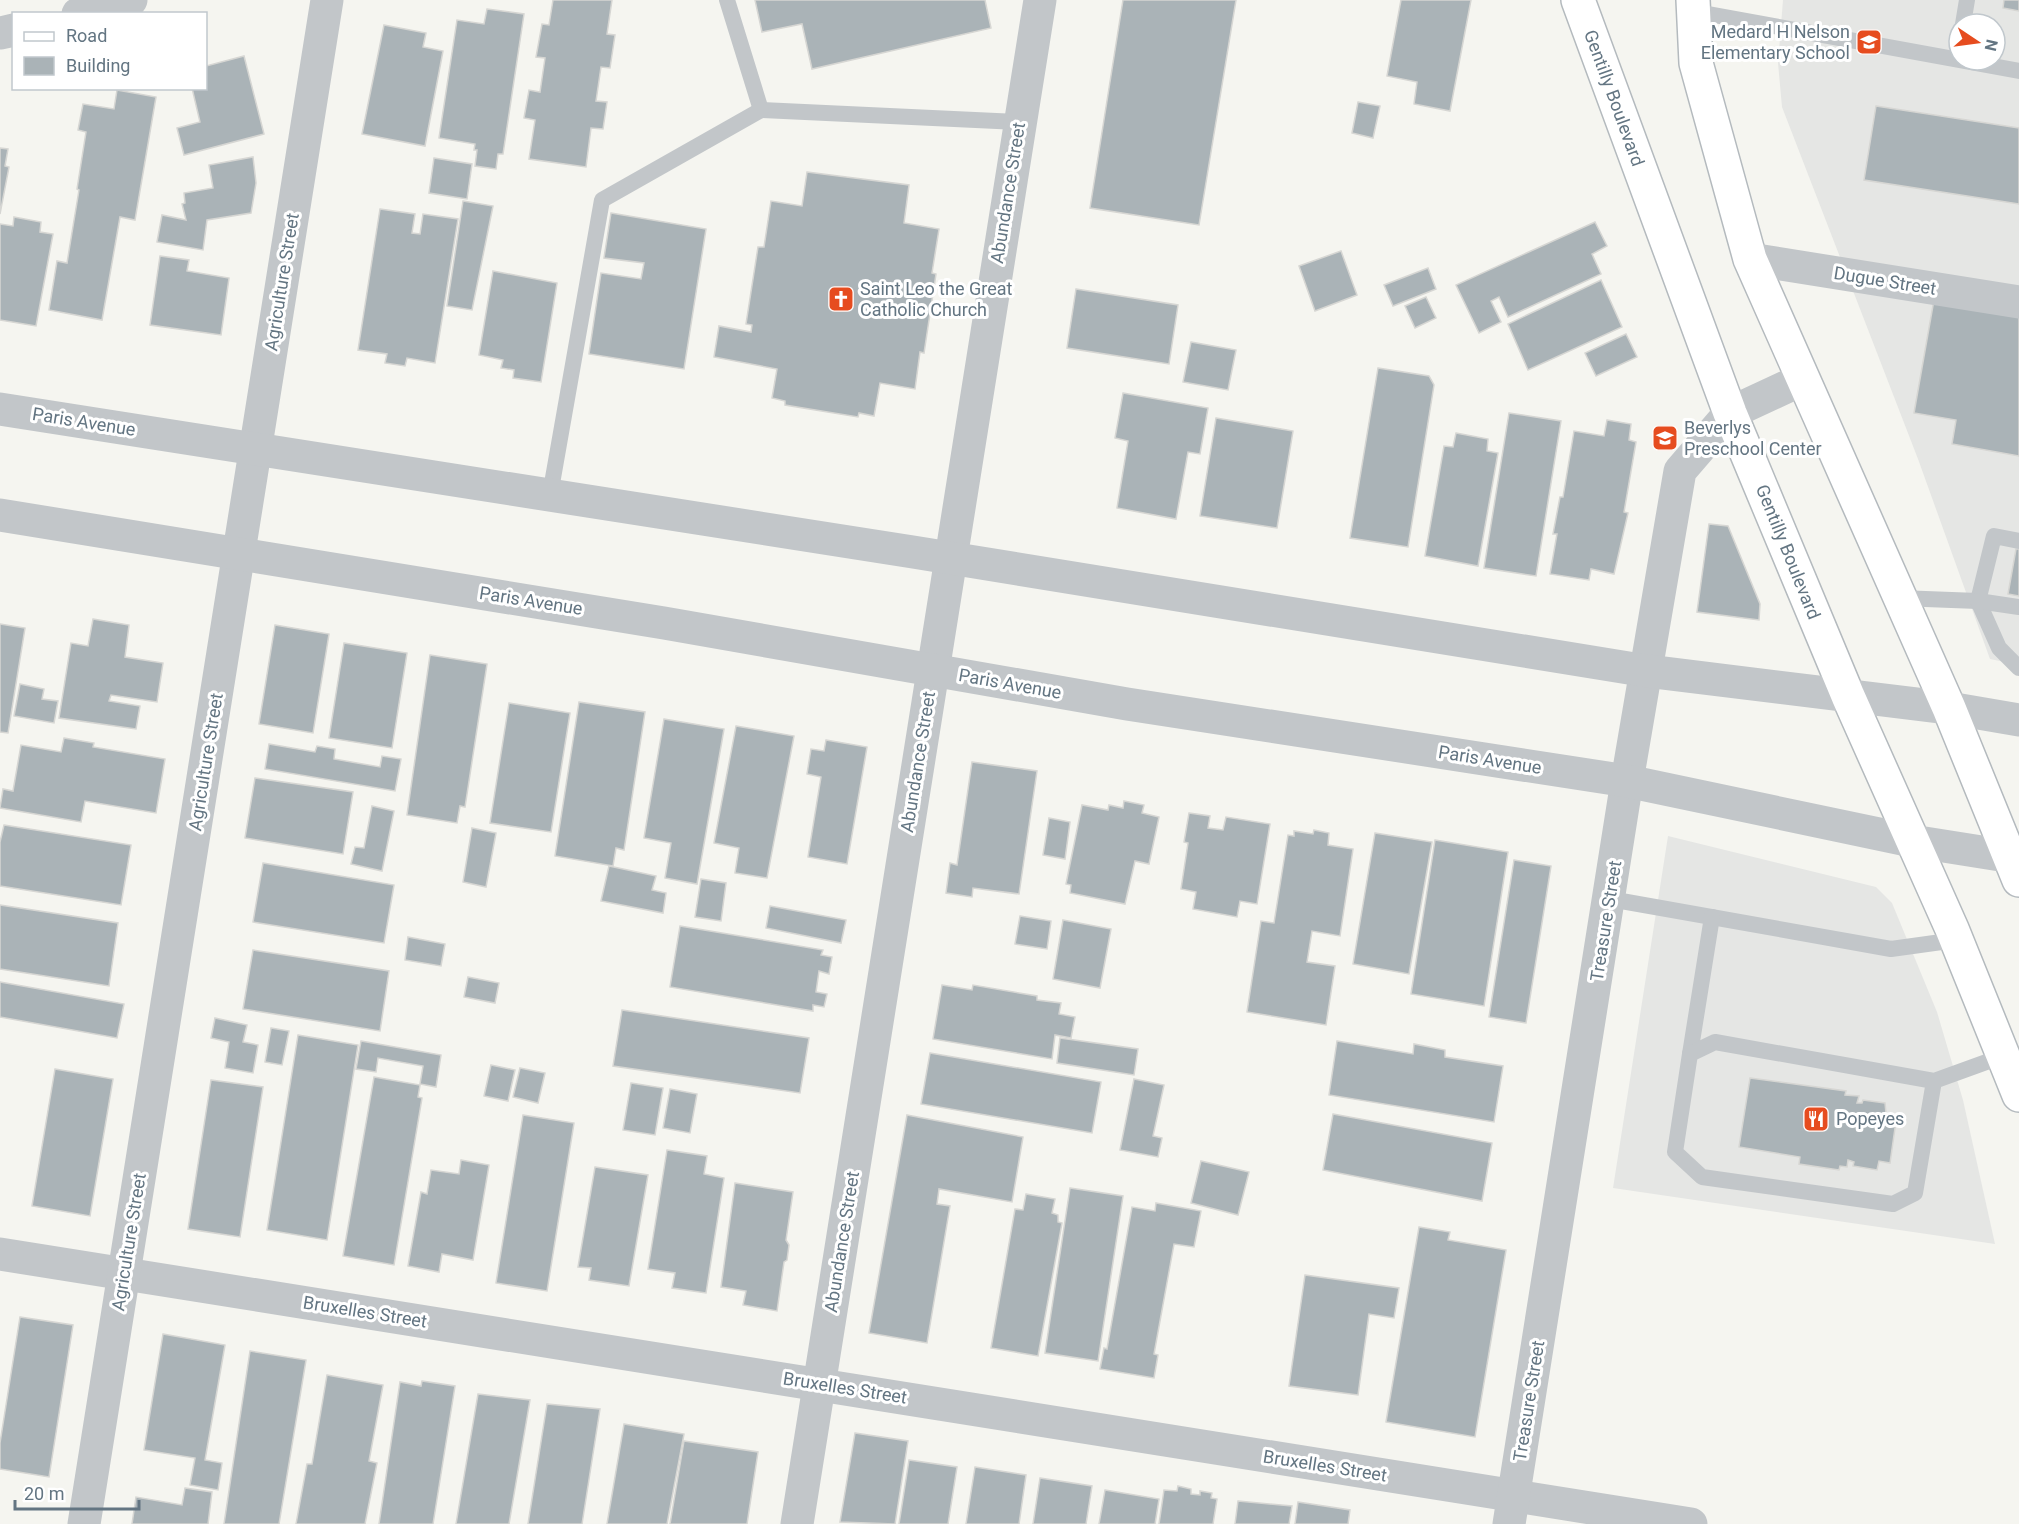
<svg xmlns="http://www.w3.org/2000/svg" width="2019" height="1524" font-family="Roboto,sans-serif">
	<style>
		.built { fill: #e5e6e4; fill-rule: evenodd }
		.building { fill: #aab3b7; stroke: #d6d6d3; stroke-width: 1.5 }
		.lines { fill: none; stroke-linecap: round; stroke-linejoin: round }
		.secondary-casing { stroke: #b4babe; stroke-width: 36 }
		.service { stroke: #c2c6c9; stroke-width: 16 }
		.minor { stroke: #c2c6c9; stroke-width: 33 }
		.tertiary { stroke: #c2c6c9; stroke-width: 33 }
		.secondary { stroke: #fff; stroke-width: 33 }
		.labels { text-anchor: middle; stroke-width: 6; stroke-linejoin: round; paint-order: stroke }
		.poi-label { font-size: 18px; fill: #637582; stroke: #fff; text-anchor: start }
		.street-label { font-size: 18px; fill: #637582; stroke: #fff }
	</style>
	<rect width="100%" height="100%" fill="#f5f5f0"/>
	<g class="built">
		<path d="M1783,0H2019V665L1990,659L1918,459L1782,107L1778,63ZM1959,24H1995V60H1959Z"/>
		<path d="M1668,836L1876,887L1892,903L1937,1012L1963,1100L1995,1244L1613,1188Z"/>
	</g>
	<g class="building">
		<path d="M553,0H612L607,34L615,35L610,68L601,67L596,101L607,102L603,129L591,128L586,167L529,159L535,120L524,118L529,90L540,92L545,58L536,57L542,24L549,25Z"/>
		<path d="M755,0H985L991,28L812,69L802,24L762,32Z"/>
		<path d="M1123,0H1236L1199,225L1090,208Z"/>
		<path d="M1401,0H1471L1450,111L1414,104L1417,82L1387,76Z"/>
		<path d="M2004,0H2019V11L2003,8Z"/>
		<path d="M487,9L524,14L503,154H498L496,169L475,166L477,150H474L475,144L439,138L457,20L484,24Z"/>
		<path d="M384,25L426,33L423,47L443,51L425,146L362,134Z"/>
		<path d="M244,56L264,134L184,155L177,128L200,122L192,88H206V66Z"/>
		<path d="M117,90L156,97L135,220L120,217L102,320L49,310L57,261L67,263L79,190L77,189L86,132L78,130L83,104L114,109Z"/>
		<path d="M1358,102L1380,106L1373,138L1352,133Z"/>
		<path d="M1876,106L2019,128V204L1864,180Z"/>
		<path d="M0,148L8,149L5,166L9,167L0,214Z"/>
		<path d="M253,157L256,183L251,213L207,220L203,250L157,242L162,215L186,220L182,204L185,203L184,193L213,188L209,165Z"/>
		<path d="M434,158L472,164L467,199L429,193Z"/>
		<path d="M807,172L909,185L904,223L939,229L932,273L936,274L924,353L920,352L915,389L880,383L874,416L859,413L858,417L785,405V401L772,398L777,369L714,357L719,326L751,332L752,325L746,324L758,247H764L771,201L802,206Z"/>
		<path d="M463,201L493,206L472,310L447,306Z"/>
		<path d="M380,209L415,214L412,233L420,234L423,214L458,219L435,363L407,358L405,366L385,363L387,354L358,350Z"/>
		<path d="M611,213L706,229L684,369L589,354L601,273L641,279L644,263L604,258Z"/>
		<path d="M14,217L41,222L40,232L53,234L36,326L0,320V224L13,226Z"/>
		<path d="M1595,222L1607,246L1592,254L1601,274L1508,317L1499,297L1491,301L1501,322L1479,333L1456,285Z"/>
		<path d="M1341,251L1357,295L1315,311L1299,266Z"/>
		<path d="M160,256L189,260L187,271L229,278L221,335L150,325Z"/>
		<path d="M1428,268L1436,289L1393,306L1384,285Z"/>
		<path d="M493,271L557,283L541,382L513,378L514,370L501,368L503,360L479,355Z"/>
		<path d="M1601,280L1622,327L1528,370L1508,324Z"/>
		<path d="M1076,289L1178,305L1169,364L1067,348Z"/>
		<path d="M1935,294L2019,315V456L1952,444L1956,420L1914,413Z"/>
		<path d="M1426,297L1436,318L1415,328L1405,306Z"/>
		<path d="M1626,334L1637,357L1596,376L1585,353Z"/>
		<path d="M1191,342L1236,350L1228,390L1183,382Z"/>
		<path d="M1378,368L1429,376L1434,385L1408,547L1350,538Z"/>
		<path d="M1123,393L1208,408L1200,454L1188,452L1176,519L1117,508L1128,441L1115,438Z"/>
		<path d="M1509,413L1561,421L1536,576L1484,568Z"/>
		<path d="M1216,418L1293,431L1277,528L1200,516Z"/>
		<path d="M1607,420L1631,424L1629,440L1636,442L1624,512L1628,513L1614,574L1591,569L1589,580L1550,574L1557,534H1553L1560,497H1563L1574,431L1604,436Z"/>
		<path d="M1456,433L1488,439L1487,451L1498,453L1478,566L1425,556L1444,446L1453,447Z"/>
		<path d="M1709,524L1728,526L1760,604L1759,620L1697,612Z"/>
		<path d="M2016,549H2019V596L2008,594Z"/>
		<path d="M93,619L129,625L125,657L163,663L157,702L111,695L109,701L140,706L136,729L59,718L71,643L88,646Z"/>
		<path d="M0,624L25,628L8,733L0,732Z"/>
		<path d="M275,625L329,634L313,733L259,724Z"/>
		<path d="M344,643L407,653L392,748L329,738Z"/>
		<path d="M430,655L487,664L465,807L460,806L457,823L407,815Z"/>
		<path d="M20,684L44,689L42,699L58,701L54,723L14,716Z"/>
		<path d="M579,702L645,712L624,850L616,848L613,866L555,856Z"/>
		<path d="M509,703L570,713L551,832L490,823Z"/>
		<path d="M664,719L724,729L697,884L665,878L671,843L644,838Z"/>
		<path d="M736,726L794,736L767,878L735,873L739,848L714,843Z"/>
		<path d="M64,738L94,743L93,747L165,759L156,813L85,801L81,822L0,808L3,789L13,791L21,745L61,752Z"/>
		<path d="M826,740L867,747L847,864L808,857L821,777L807,774L811,749L824,751Z"/>
		<path d="M269,744L315,752L317,746L335,749L334,759L380,767L382,756L401,759L395,791L265,769Z"/>
		<path d="M972,762L1037,771L1019,894L973,888L972,897L946,893L950,863L957,865Z"/>
		<path d="M255,778L353,792L343,854L245,838Z"/>
		<path d="M1124,801L1144,805L1142,813L1159,817L1149,864L1135,861L1125,904L1070,893L1071,885L1066,884L1082,805L1108,810L1109,805L1123,808Z"/>
		<path d="M372,806L394,811L382,871L351,864L355,847L364,848Z"/>
		<path d="M1189,813L1210,816L1208,828L1223,830L1226,817L1270,824L1257,904L1240,901L1237,917L1193,909L1196,892L1181,889L1188,843L1184,842Z"/>
		<path d="M1049,818L1070,822L1065,859L1043,855Z"/>
		<path d="M4,825L131,845L121,905L0,886V842Z"/>
		<path d="M472,828L496,833L486,887L463,882Z"/>
		<path d="M1314,830L1329,833L1328,845L1353,849L1340,936L1312,931L1307,962L1335,966L1326,1025L1247,1012L1261,921L1274,923L1288,835L1294,836V831L1313,834Z"/>
		<path d="M1375,833L1432,842L1409,974L1353,964Z"/>
		<path d="M1435,840L1508,852L1484,1006L1411,994Z"/>
		<path d="M1514,860L1551,866L1526,1023L1489,1017Z"/>
		<path d="M263,863L394,885L384,943L253,922Z"/>
		<path d="M609,866L656,876L652,890L666,893L663,913L601,901Z"/>
		<path d="M701,879L726,883L721,921L695,917Z"/>
		<path d="M0,905L118,923L109,986L0,969Z"/>
		<path d="M770,906L846,920L841,943L766,928Z"/>
		<path d="M1020,916L1051,921L1047,949L1015,944Z"/>
		<path d="M1063,920L1111,929L1100,988L1053,979Z"/>
		<path d="M680,926L823,950L821,955L832,957L829,974L819,971L816,992L827,994L824,1007L813,1005V1011L670,987Z"/>
		<path d="M408,937L445,944L441,966L405,960Z"/>
		<path d="M253,950L389,971L380,1031L243,1009Z"/>
		<path d="M468,977L499,983L495,1003L464,997Z"/>
		<path d="M0,982L124,1004L117,1038L0,1017Z"/>
		<path d="M942,985L972,990L973,985L1037,996V1000L1061,1003L1059,1014L1075,1017L1071,1038L1055,1035L1052,1059L933,1039Z"/>
		<path d="M622,1010L809,1038L800,1093L613,1066Z"/>
		<path d="M215,1018L247,1025L243,1042L258,1045L253,1073L225,1068L229,1042L211,1038Z"/>
		<path d="M271,1028L289,1031L282,1065L265,1062Z"/>
		<path d="M298,1035L358,1045L327,1240L267,1230Z"/>
		<path d="M1060,1038L1138,1049L1134,1075L1057,1063Z"/>
		<path d="M361,1041L441,1055L436,1087L420,1084L423,1066L378,1058L376,1072L356,1069Z"/>
		<path d="M1337,1041L1413,1054L1414,1044L1445,1050V1057L1503,1066L1494,1122L1329,1095Z"/>
		<path d="M930,1053L1101,1082L1092,1133L921,1104Z"/>
		<path d="M491,1065L515,1070L508,1101L484,1096Z"/>
		<path d="M520,1068L545,1073L538,1103L513,1097Z"/>
		<path d="M55,1069L113,1079L90,1216L32,1206Z"/>
		<path d="M374,1077L420,1085L418,1097L422,1098L394,1265L343,1256Z"/>
		<path d="M1750,1078L1846,1091L1845,1095L1859,1096L1857,1103H1862L1863,1100L1885,1103L1886,1113L1897,1114L1890,1163L1879,1161L1877,1170L1853,1166L1854,1162L1848,1160L1847,1167L1840,1166L1839,1170L1799,1164L1800,1157L1739,1147Z"/>
		<path d="M1134,1079L1164,1085L1153,1136L1162,1138L1158,1157L1120,1150Z"/>
		<path d="M211,1080L263,1087L240,1237L188,1229Z"/>
		<path d="M631,1083L663,1088L655,1135L623,1130Z"/>
		<path d="M670,1089L697,1094L690,1133L663,1128Z"/>
		<path d="M1333,1114L1492,1143L1482,1201L1323,1170Z"/>
		<path d="M523,1115L574,1123L547,1291L496,1283Z"/>
		<path d="M907,1115L1023,1137L1012,1202L939,1189L937,1204L950,1206L927,1343L869,1333Z"/>
		<path d="M667,1150L707,1156L704,1174L724,1178L706,1293L672,1288L675,1273L648,1269Z"/>
		<path d="M461,1160L489,1165L473,1260L442,1254L439,1272L408,1266L421,1192L427,1194L431,1170L459,1174Z"/>
		<path d="M1201,1161L1249,1172L1238,1215L1191,1203Z"/>
		<path d="M595,1167L648,1175L629,1286L589,1280L591,1268L578,1267Z"/>
		<path d="M735,1183L793,1192L786,1240L789,1245L787,1260L784,1262L777,1311L743,1305L746,1291L721,1287Z"/>
		<path d="M1070,1188L1123,1196L1098,1361L1045,1353Z"/>
		<path d="M1026,1194L1055,1199L1052,1213L1058,1215V1222L1062,1223L1038,1356L991,1348L1015,1209L1023,1210Z"/>
		<path d="M1156,1203L1201,1211L1194,1247L1174,1244L1154,1354L1158,1355L1154,1378L1100,1369L1104,1348L1107,1349L1132,1207L1155,1211Z"/>
		<path d="M1419,1227L1450,1232L1448,1240L1506,1250L1475,1437L1386,1422Z"/>
		<path d="M1305,1275L1399,1288L1394,1318L1369,1314L1358,1395L1289,1386Z"/>
		<path d="M20,1317L73,1325L49,1477L0,1469V1443Z"/>
		<path d="M163,1334L225,1345L205,1460L222,1463L218,1490L190,1485L195,1458L144,1450Z"/>
		<path d="M250,1351L306,1360L279,1524H224Z"/>
		<path d="M327,1375L383,1385L369,1461L377,1463L365,1524H296L307,1464H312Z"/>
		<path d="M422,1381L455,1386L433,1524H379L400,1382L421,1386Z"/>
		<path d="M478,1394L530,1400L509,1524H456Z"/>
		<path d="M547,1404L600,1409L582,1524H528Z"/>
		<path d="M624,1424L684,1434L667,1524H607Z"/>
		<path d="M855,1433L908,1441L895,1524L840,1522Z"/>
		<path d="M684,1441L758,1452L747,1524H670Z"/>
		<path d="M909,1460L957,1467L948,1524H899Z"/>
		<path d="M975,1467L1026,1475L1019,1524H966Z"/>
		<path d="M1040,1478L1092,1486L1086,1524H1033Z"/>
		<path d="M1178,1486L1191,1489V1494L1200,1495V1491L1212,1493L1211,1498L1217,1499L1213,1524H1159L1164,1490L1177,1491Z"/>
		<path d="M185,1488L212,1492L208,1524H132L136,1497L182,1505Z"/>
		<path d="M1105,1490L1159,1499L1155,1524H1099Z"/>
		<path d="M1238,1501L1292,1506L1289,1524H1235Z"/>
		<path d="M1298,1502L1350,1510L1348,1524H1295Z"/>
	</g>
	<g class="lines">
		<g class="secondary-casing">
			<g id="secondary">
				<path d="M1578,0L1730,413L1848,696L1952,929L2019,1095"/>
				<path d="M1693,0L1696,63L1750,259L1949,708L2019,880"/>
			</g>
		</g>
		<g class="service">
			<path d="M727,0L761,110L1020,122"/>
			<path d="M1703,13L2019,71"/>
			<path d="M1963,24L1967,0"/>
			<path d="M550,495L602,200L761,110"/>
			<path d="M1899,598L1978,601L1994,536L2019,541"/>
			<path d="M1978,601L1999,648L2019,668"/>
			<path d="M1978,601L2019,607"/>
			<path d="M1610,899L1891,949L1956,940"/>
			<path d="M1690,1054L1712,917"/>
			<path d="M1934,1081L1915,1193L1893,1204L1702,1177L1675,1152L1690,1054L1715,1042L1934,1081L2003,1056"/>
		</g>
		<g class="minor">
			<path d="M1750,259L2019,302"/>
			<path d="M0,1254L1691,1524"/>
			<path d="M84,1524L327,0"/>
			<path d="M797,1524L1040,0"/>
			<path d="M1509,1524L1627,781L1680,471L1730,413L1801,380"/>
		</g>
		<g class="tertiary">
			<path d="M78,14L131,0"/>
			<path d="M0,33L14,30"/>
			<path d="M0,409L913,552L1647,671L1949,708L2019,720"/>
			<path d="M0,515L664,623L1127,704L1627,781L1912,841L2019,858"/>
		</g>
		<use href="#secondary" class="secondary"/>
	</g>
	<defs>
		<g id="school-square" transform="scale(1.35)"><rect x="-9" y="-9" width="18" height="18" rx="4" fill="#e64c1f" stroke="#fff"/><path d="M0-5L7-2L0 1L-7-2ZM-4 1L0 2.5L4 1V4Q0 6-4 4Z" fill="#fff"/></g>
		<g id="church-square" transform="scale(1.35)"><rect x="-9" y="-9" width="18" height="18" rx="4" fill="#e64c1f" stroke="#fff"/><path d="M-1.2-6h2.4v3.5h3.3v2.4h-3.3V6h-2.4V-.1h-3.3v-2.4h3.3Z" fill="#fff"/></g>
		<g id="restaurant-square" transform="scale(1.35)"><rect x="-9" y="-9" width="18" height="18" rx="4" fill="#e64c1f" stroke="#fff"/><path d="M-5-6h1v4h1v-4h1v4h1v-4h1v5L-1.5 .5V6h-2V.5L-5-1ZM5-6V6H3V1.5H1.5Q1.5-4 5-6Z" fill="#fff"/></g>
	</defs>
	<g fill-rule="evenodd">
		<use href="#school-square" x="1869" y="42"/>
		<use href="#church-square" x="841" y="299"/>
		<use href="#school-square" x="1665" y="438"/>
		<use href="#restaurant-square" x="1816" y="1119"/>
	</g>
	<g class="labels">
		<g class="poi-label">
			<text x="1850" y="38" text-anchor="end">Medard H Nelson<tspan x="1850" dy="21">Elementary School</tspan></text>
			<text x="860" y="295">Saint Leo the Great<tspan x="860" dy="21">Catholic Church</tspan></text>
			<text x="1684" y="434">Beverlys<tspan x="1684" dy="21">Preschool Center</tspan></text>
			<text x="1836" y="1125">Popeyes</text>
		</g>
		<g class="street-label">
			<text transform="translate(1614 98) rotate(70)" y="6">Gentilly Boulevard</text>
			<text transform="translate(1008 193) rotate(-81)" y="6">Abundance Street</text>
			<text transform="translate(1885 281) rotate(9)" y="6">Dugue Street</text>
			<text transform="translate(282 282) rotate(-81)" y="6">Agriculture Street</text>
			<text transform="translate(84 422) rotate(9)" y="6">Paris Avenue</text>
			<text transform="translate(1788 552) rotate(68)" y="6">Gentilly Boulevard</text>
			<text transform="translate(531 601) rotate(9)" y="6">Paris Avenue</text>
			<text transform="translate(1010 684) rotate(10)" y="6">Paris Avenue</text>
			<text transform="translate(1490 760) rotate(9)" y="6">Paris Avenue</text>
			<text transform="translate(206 762) rotate(-81)" y="6">Agriculture Street</text>
			<text transform="translate(918 762) rotate(-81)" y="6">Abundance Street</text>
			<text transform="translate(1606 921) rotate(-81)" y="6">Treasure Street</text>
			<text transform="translate(129 1242) rotate(-81)" y="6">Agriculture Street</text>
			<text transform="translate(842 1242) rotate(-81)" y="6">Abundance Street</text>
			<text transform="translate(365 1312) rotate(9)" y="6">Bruxelles Street</text>
			<text transform="translate(845 1388) rotate(9)" y="6">Bruxelles Street</text>
			<text transform="translate(1529 1401) rotate(-81)" y="6">Treasure Street</text>
			<text transform="translate(1325 1466) rotate(9)" y="6">Bruxelles Street</text>
		</g>
	</g>
	<rect x="12" y="12" width="195" height="78" fill="#ffffff" stroke="#c1c8cd" stroke-width="1.5"/>
	<rect x="24" y="32" width="30" height="9" fill="#ffffff" stroke="#c1c8cd" stroke-width="1.5"/>
	<text x="66" y="42" font-size="18" fill="#637582">Road</text>
	<rect x="24" y="57" width="30" height="18" fill="#aab3b7" stroke="#c1c8cd" stroke-width="1.5"/>
	<text x="66" y="72" font-size="18" fill="#637582">Building</text>
	<g transform="translate(1977 42) rotate(103)"><circle r="28" fill="#ffffff" stroke="#c1c8cd" stroke-width="1.5"/>
	<path d="M0-4.5L10 22L0 15L-10 22Z" fill="#e64c1f"/>
	<text y="-9" font-size="16" font-weight="bold" text-anchor="middle" fill="#637582">N</text>
	</g>
	<path d="M15 1500v9h124v-9" fill="none" stroke="#637582" stroke-width="3"/>
	<text x="24" y="1500" font-size="18" fill="#637582" stroke="#ffffff" stroke-width="4.5" paint-order="stroke">20 m</text>
</svg>
